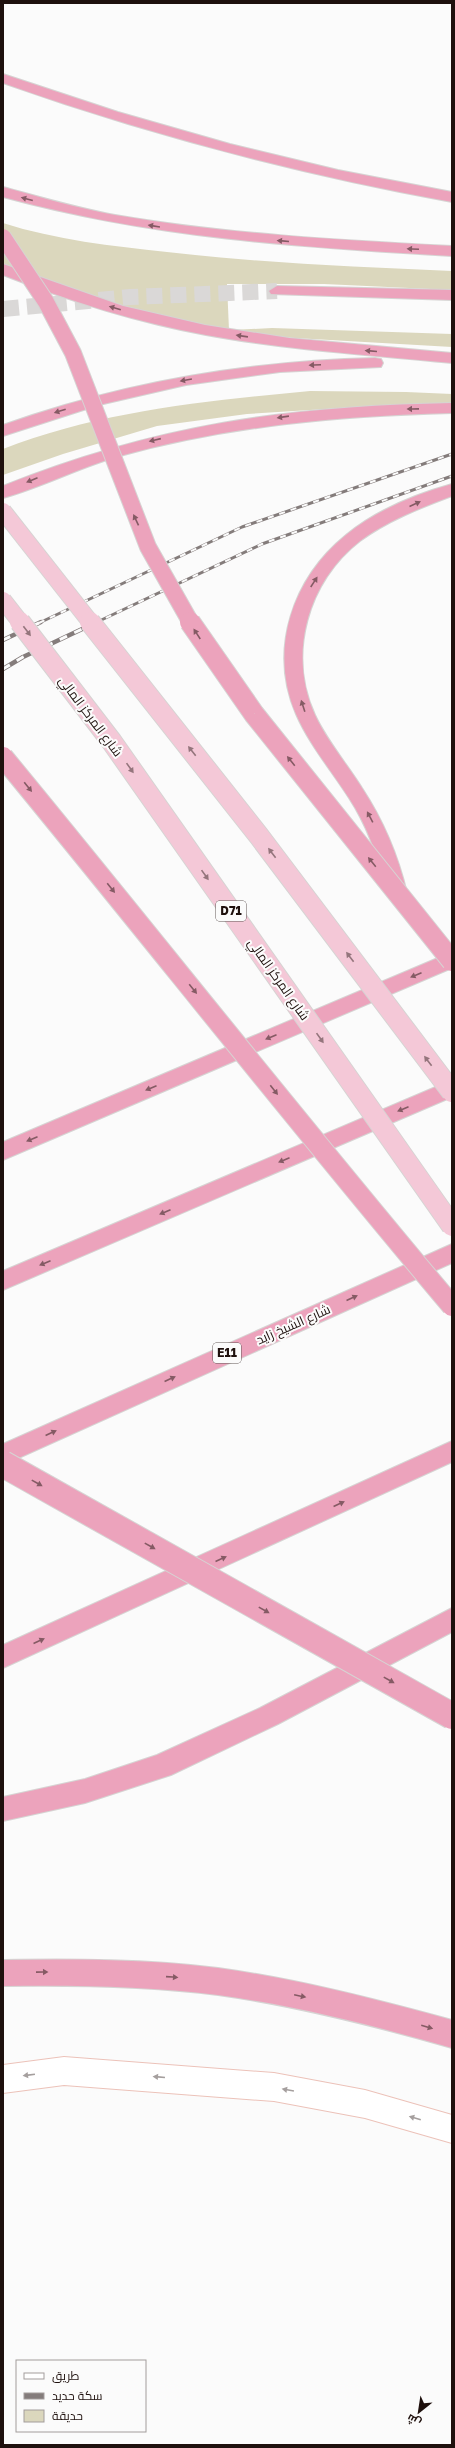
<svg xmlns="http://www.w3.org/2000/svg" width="455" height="2448" font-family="'Golos Text',Cairo,sans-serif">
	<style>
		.green { fill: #dbd7bd }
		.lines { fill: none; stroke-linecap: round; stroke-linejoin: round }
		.highway-tunnel { stroke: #dad8d7; stroke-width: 16; stroke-dasharray: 16 8; stroke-linecap: butt }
		.minor-casing { stroke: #ecc2b9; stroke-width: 2 }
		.highway-casing { stroke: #d6d4d3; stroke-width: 2 }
		.minor { fill: #fff; fill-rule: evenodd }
		.highway { fill: #eca3bc; fill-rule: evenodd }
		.rail-far1-casing { stroke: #847c7b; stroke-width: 3 }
		.rail-casing { stroke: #847c7b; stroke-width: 4.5 }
		.rail-far1 { stroke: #fbfbfb; stroke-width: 2; stroke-dasharray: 6; stroke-linecap: butt }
		.rail { stroke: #fbfbfb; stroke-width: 3; stroke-dasharray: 8; stroke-linecap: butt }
		.major-bridge-far1-casing { stroke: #d6d4d3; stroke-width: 18; stroke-linecap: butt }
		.major-bridge-casing { stroke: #d6d4d3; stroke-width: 22; stroke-linecap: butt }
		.highway-bridge-far2-casing { stroke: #d6d4d3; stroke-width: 18; stroke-linecap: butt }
		.highway-bridge-far1-casing { stroke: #d6d4d3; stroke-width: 22; stroke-linecap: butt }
		.highway-bridge-casing { stroke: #d6d4d3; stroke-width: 28; stroke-linecap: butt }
		.major-bridge-far1 { stroke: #f4c8d7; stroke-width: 16 }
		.major-bridge { stroke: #f4c8d7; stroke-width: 20 }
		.highway-bridge-far2 { stroke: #eca3bc; stroke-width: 16 }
		.highway-bridge-far1 { stroke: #eca3bc; stroke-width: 20 }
		.highway-bridge { stroke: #eca3bc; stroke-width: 26 }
		.oneway { fill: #855a64 }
		.oneway2 { fill: #94757c }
		.oneway3 { fill: #a59f9e }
		.labels { text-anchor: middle; stroke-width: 4; stroke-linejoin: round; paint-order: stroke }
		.shield { fill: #fbfbfb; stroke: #605654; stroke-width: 1 }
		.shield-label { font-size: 12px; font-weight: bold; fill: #1e100d }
		.street-label { font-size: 13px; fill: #1e100d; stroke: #fbfbfb }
	</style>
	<rect width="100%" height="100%" fill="#fbfbfb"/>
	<g class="green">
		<path d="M3,223C56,240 112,246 167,252C262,263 357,267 452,271V290L324,284H227L229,330L114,311L3,270Z"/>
		<path d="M272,328L452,334V347L260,336L231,330Z"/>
		<path d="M310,391L406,392L452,394V410L358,407L247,414L157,426L63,454L3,475V449C101,411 206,401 310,391Z"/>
	</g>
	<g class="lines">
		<path class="highway-tunnel" d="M3,309L130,297L277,291"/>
		<g class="minor-casing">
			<path id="minor" d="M64,2057L274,2073L365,2090L452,2115V2143L365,2118L274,2101L64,2085L3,2093V2065Z"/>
		</g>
		<g class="highway-casing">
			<g id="highway">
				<path d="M3,74L118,112L230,144L338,170L452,192V202C299,174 150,135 3,83Z"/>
				<path d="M3,187C40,197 77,208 115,215C226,234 339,240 452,246V256C298,247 153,238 3,197Z"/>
				<path d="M3,264L123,306L205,325L289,338L452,353V363C370,355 287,350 206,335C136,322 69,301 3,275Z"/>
				<path d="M277,286L452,290V300L271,294L269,291Z"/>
				<path d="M375,358L381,359L383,363L381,367L280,372L186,385L99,405L3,436V425C124,382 247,361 375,358Z"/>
				<path d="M452,403V413C339,416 229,426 120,456C80,467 43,487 3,498V486C155,425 289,406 452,403Z"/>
				<path d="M452,484V496C420,508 387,521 360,541C308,581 287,654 315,715C327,741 347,764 362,788C383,820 398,855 407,893L404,898L397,900L390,898L387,893C379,859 368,827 349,798C331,770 309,744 296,714C268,649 293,578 346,535C375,511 416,494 452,484Z"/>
				<path d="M452,952V968L3,1160V1142Z"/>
				<path d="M452,1080V1097L3,1290V1271Z"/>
				<path d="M452,1244V1263L3,1465V1444Z"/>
				<path d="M452,1441V1462L3,1668V1645Z"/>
				<path d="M452,1608V1632L278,1724L171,1775L85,1803L3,1821V1797L85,1779L157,1755L260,1708Z"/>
				<path d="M3,1960C75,1959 147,1959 218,1968C297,1979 375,1999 452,2020V2048C375,2026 297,2006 218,1995C147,1986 75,1985 3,1986Z"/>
			</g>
		</g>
		<use href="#minor" class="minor"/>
		<use href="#highway" class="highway"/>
		<g class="rail-far1-casing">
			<g id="rail-far1">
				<path d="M39,623L242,527L452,454"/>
				<path d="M95,623L262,544L452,476"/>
			</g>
		</g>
		<g class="rail-casing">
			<g id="rail">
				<path d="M3,640L41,622"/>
				<path d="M3,669L23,657L97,622"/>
			</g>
		</g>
		<use href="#rail-far1" class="rail-far1"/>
		<use href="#rail" class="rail"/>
		<g class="major-bridge-far1-casing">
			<g id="major-bridge-far1">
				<path d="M3,511L91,623"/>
				<path d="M3,600L21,623"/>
			</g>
		</g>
		<g class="major-bridge-casing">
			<g id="major-bridge">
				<path d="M20,622L112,742L452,1226"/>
				<path d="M90,622L259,836L452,1092"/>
			</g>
		</g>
		<g class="highway-bridge-far2-casing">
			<path id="highway-bridge-far2" d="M3,237L46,302L73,353L148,547L191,623"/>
		</g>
		<g class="highway-bridge-far1-casing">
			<g id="highway-bridge-far1">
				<path d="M190,622L254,714L452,961"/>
				<path d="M3,757C153,939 299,1125 452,1306"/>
			</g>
		</g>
		<g class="highway-bridge-casing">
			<path id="highway-bridge" d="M3,1464L452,1716"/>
		</g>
		<use href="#major-bridge-far1" class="major-bridge-far1"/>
		<use href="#major-bridge" class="major-bridge"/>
		<use href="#highway-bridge-far2" class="highway-bridge-far2"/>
		<use href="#highway-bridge-far1" class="highway-bridge-far1"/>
		<use href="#highway-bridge" class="highway-bridge"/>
	</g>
	<defs><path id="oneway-solid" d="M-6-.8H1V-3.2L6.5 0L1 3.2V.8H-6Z"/></defs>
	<g class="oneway">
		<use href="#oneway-solid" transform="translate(27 199) rotate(-165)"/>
		<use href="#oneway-solid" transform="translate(154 226) rotate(-171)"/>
		<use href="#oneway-solid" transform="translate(283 241) rotate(-175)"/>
		<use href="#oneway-solid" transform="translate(413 249) rotate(-177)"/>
		<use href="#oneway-solid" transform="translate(115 308) rotate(-164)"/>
		<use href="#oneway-solid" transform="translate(242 336) rotate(-172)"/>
		<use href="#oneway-solid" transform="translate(371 351) rotate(-175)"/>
		<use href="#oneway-solid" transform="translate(315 365) rotate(177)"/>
		<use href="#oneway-solid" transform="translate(186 380) rotate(170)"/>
		<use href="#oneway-solid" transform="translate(413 409) rotate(179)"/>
		<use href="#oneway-solid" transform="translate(60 411) rotate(162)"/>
		<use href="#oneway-solid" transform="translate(283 417) rotate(172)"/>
		<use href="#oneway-solid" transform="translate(155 440) rotate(167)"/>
		<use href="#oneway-solid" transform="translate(32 480) rotate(157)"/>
		<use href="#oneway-solid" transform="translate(415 504) rotate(-24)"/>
		<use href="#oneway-solid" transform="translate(136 520) rotate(-115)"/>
		<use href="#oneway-solid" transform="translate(314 582) rotate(-57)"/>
		<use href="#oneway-solid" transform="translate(197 634) rotate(-123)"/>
		<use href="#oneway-solid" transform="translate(303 706) rotate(-108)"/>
		<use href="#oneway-solid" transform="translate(291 761) rotate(-129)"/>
		<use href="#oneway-solid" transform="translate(28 787) rotate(51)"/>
		<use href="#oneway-solid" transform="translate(370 817) rotate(-118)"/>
		<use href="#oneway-solid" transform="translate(372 862) rotate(-129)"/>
		<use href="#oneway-solid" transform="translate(111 888) rotate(51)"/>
		<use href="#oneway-solid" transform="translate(416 975) rotate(157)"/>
		<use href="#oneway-solid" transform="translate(193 989) rotate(51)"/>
		<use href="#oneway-solid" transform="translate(271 1037) rotate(157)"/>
		<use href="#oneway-solid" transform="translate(151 1088) rotate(157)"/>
		<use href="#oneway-solid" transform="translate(274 1090) rotate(52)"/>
		<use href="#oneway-solid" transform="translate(403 1109) rotate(157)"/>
		<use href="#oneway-solid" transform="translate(32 1139) rotate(157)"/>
		<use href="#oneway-solid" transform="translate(284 1160) rotate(157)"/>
		<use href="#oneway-solid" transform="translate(165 1212) rotate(157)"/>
		<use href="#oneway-solid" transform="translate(45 1263) rotate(157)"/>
		<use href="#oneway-solid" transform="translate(352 1298) rotate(-24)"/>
		<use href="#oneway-solid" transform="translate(170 1379) rotate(-25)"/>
		<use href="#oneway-solid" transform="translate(51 1433) rotate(-25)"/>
		<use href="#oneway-solid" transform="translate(37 1483) rotate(29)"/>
		<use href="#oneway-solid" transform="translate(339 1504) rotate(-25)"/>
		<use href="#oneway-solid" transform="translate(150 1546) rotate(29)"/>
		<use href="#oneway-solid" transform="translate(221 1559) rotate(-24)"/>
		<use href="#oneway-solid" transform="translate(264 1610) rotate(29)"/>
		<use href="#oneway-solid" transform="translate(39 1641) rotate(-24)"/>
		<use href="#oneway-solid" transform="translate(389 1680) rotate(29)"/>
		<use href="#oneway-solid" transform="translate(42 1972) rotate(-1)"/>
		<use href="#oneway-solid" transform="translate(172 1977) rotate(4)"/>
		<use href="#oneway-solid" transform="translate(300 1996) rotate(12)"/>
		<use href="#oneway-solid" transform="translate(427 2027) rotate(16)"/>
	</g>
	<g class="oneway2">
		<use href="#oneway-solid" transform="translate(27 631) rotate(53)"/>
		<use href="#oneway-solid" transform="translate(192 751) rotate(-128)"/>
		<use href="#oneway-solid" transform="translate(130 768) rotate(55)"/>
		<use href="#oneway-solid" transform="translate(272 853) rotate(-127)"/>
		<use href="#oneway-solid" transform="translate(205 875) rotate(55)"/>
		<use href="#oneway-solid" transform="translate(350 957) rotate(-127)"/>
		<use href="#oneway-solid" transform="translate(320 1038) rotate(55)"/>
		<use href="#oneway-solid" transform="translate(428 1061) rotate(-127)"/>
	</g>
	<g class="oneway3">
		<use href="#oneway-solid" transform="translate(29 2075) rotate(173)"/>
		<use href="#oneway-solid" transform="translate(159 2077) rotate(-175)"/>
		<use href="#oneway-solid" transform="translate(288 2090) rotate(-170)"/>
		<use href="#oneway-solid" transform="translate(415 2118) rotate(-164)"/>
	</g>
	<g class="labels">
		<g class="shield">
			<rect x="216" y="901" width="30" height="20" rx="3"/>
			<rect x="213" y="1343" width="28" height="20" rx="3"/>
		</g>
		<g class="shield-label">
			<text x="231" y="915">D71</text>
			<text x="227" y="1357">E11</text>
		</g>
		<g class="street-label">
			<text transform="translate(91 716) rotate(53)" y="5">شارع المركز المالي</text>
			<text transform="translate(279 979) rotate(55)" y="5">شارع المركز المالي</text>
			<text transform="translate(293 1324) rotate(-24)" y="5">شارع الشيخ زايد</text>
		</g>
	</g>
	<rect width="455" height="2448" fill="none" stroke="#1e100d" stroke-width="8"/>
	<rect x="16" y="2360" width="130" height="72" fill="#fbfbfb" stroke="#a39d9c"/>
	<rect x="24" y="2373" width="20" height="6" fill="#ffffff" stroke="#a39d9c"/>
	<text x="52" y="2380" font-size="12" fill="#1e100d">طريق</text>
	<rect x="24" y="2393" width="20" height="6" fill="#847c7b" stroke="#a39d9c"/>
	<text x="52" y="2400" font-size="12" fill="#1e100d">سكة حديد</text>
	<rect x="24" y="2410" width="20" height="12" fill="#dbd7bd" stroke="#a39d9c"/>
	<text x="52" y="2420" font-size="12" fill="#1e100d">حديقة</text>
	<g transform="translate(419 2412) rotate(210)" stroke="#fbfbfb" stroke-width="3" paint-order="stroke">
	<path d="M0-3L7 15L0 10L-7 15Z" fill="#1e100d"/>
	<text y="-6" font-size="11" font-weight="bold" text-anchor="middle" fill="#1e100d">ش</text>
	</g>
</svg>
